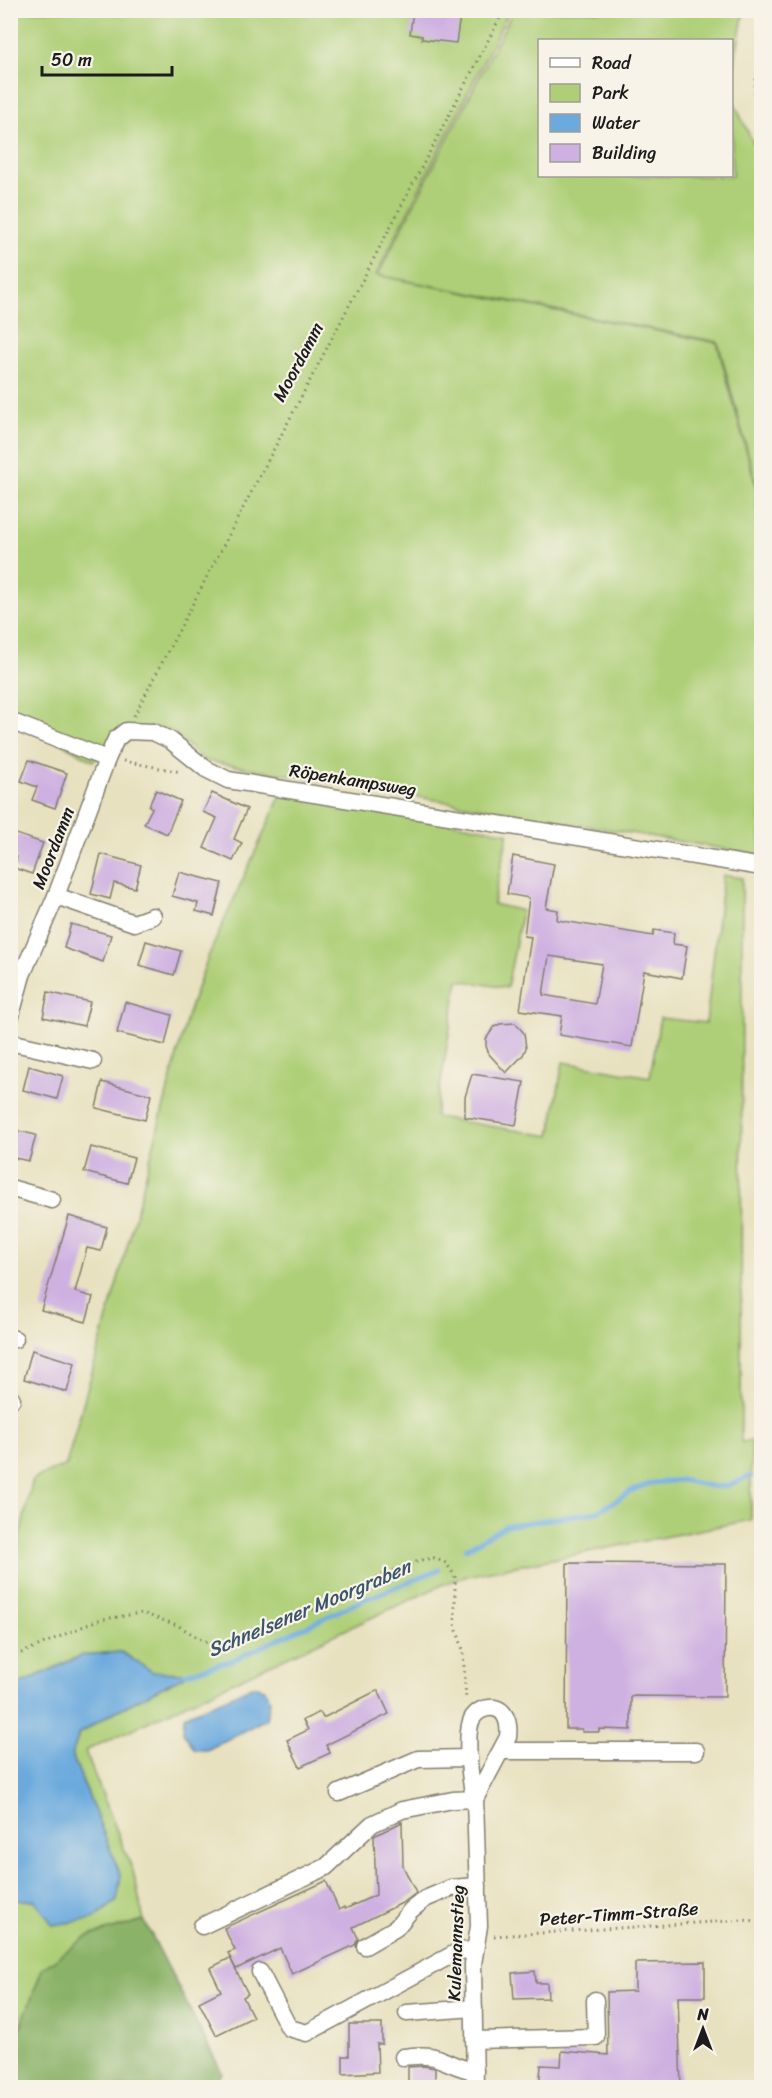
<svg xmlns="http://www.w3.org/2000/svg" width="772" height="2098" font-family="Sriracha,sans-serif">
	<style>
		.green { fill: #aecf77; stroke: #65764a; stroke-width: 1.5 }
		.forest { fill: #8ab268; stroke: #536742; stroke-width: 1.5 }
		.water { fill: #6caade; stroke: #44637d; stroke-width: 1.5 }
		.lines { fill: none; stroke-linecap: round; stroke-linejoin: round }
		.stream { stroke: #6caade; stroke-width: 5 }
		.building { fill: #ceb0e1; fill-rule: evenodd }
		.minor-casing { stroke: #827e6e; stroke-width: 19 }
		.path { stroke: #827e6e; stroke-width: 3; stroke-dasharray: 1.5 4.5; stroke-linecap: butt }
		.minor { stroke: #fff; stroke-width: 16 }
		.labels { text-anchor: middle; stroke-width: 4.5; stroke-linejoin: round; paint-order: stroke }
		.street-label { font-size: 18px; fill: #1c1c1c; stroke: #f7f3e8 }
		.water-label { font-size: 20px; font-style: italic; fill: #3c556a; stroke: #f7f3e8 }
	</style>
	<rect width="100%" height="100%" fill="#f7f3e8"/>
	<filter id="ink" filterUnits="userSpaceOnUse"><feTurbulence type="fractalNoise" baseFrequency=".0167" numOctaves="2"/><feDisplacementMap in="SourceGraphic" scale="12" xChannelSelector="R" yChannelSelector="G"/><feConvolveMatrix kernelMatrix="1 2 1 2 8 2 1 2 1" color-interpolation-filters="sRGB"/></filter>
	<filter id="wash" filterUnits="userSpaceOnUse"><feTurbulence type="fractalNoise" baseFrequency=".008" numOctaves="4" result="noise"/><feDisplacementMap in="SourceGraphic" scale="24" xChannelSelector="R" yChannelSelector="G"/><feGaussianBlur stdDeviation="1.35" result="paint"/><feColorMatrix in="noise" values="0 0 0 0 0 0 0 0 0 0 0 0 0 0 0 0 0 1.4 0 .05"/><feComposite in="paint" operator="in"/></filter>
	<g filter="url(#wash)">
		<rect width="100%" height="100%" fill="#e8e1bf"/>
		<g class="green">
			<path d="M10,11H509L376,275L717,343L756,487L762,660L760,855L206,761C185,749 180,726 150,728L93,761L11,715Z"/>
			<path d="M513,11H744L732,78V40H540V176H732V98L761,160V628L757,486L718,342L378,275Z"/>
			<path d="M283,790L508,833L493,904L522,911L507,988L458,980L435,1117L550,1136L563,1062L650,1077L660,1018L706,1023L723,875L742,878L741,1442L751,1441V1520L470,1575L444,1584L85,1751L133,1871L144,1920L86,1937L11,2054V1900H34L121,1876L72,1755L79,1734L107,1716L188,1673H153L121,1652L82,1655L11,1688V1574L33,1479L66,1465L130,1236L187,1017L208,957Z"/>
		</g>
		<path class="forest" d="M144,1920L222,2073L210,2087H11V2054L42,1969L86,1937Z"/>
		<g class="water">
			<path d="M121,1652L153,1672L190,1673L107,1716L79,1734L72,1755L121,1876L117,1901L93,1919L53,1925L34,1900H11V1688L83,1655Z"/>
			<path d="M254,1686L264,1689L270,1700L266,1719L207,1750H195L183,1732L184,1716Z"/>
		</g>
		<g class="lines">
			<g class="stream">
				<path d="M466,1549L505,1526L597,1512L635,1489L652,1483L681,1480L715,1487L727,1486L751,1476"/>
				<path d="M185,1674L233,1660L363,1600L439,1570"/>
			</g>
		</g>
		<g id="blocks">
			<g class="building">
				<path d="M413,10H438V13L460,16L456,43L422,39V36L410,34Z"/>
				<path d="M29,760L67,773L55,808L32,800L37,787L21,781Z"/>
				<path d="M156,790L181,801L167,834L144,824L152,808L149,806Z"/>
				<path d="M212,793L247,809L234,839L242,843L233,861L204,848L217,818L203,812Z"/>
				<path d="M10,832L43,843L32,874L14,868L17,857L10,854Z"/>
				<path d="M101,854L141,865L135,888L114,883L110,899L91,894Z"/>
				<path d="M513,856L554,864L546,908L558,910L557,920L653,936L654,930L674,933L673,944L687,946L682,978L644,971L632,1047L559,1035L562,1016L520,1010L531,937L524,936L529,898L507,894ZM549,956L602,964L595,1004L543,995Z"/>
				<path d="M179,872L222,883L214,916L196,911L198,903L172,896Z"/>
				<path d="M71,924L111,935L103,962L64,948Z"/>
				<path d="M146,941L181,951L174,975L139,965Z"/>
				<path d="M48,992L90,1002L84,1026L43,1017Z"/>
				<path d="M125,1002L172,1015L165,1045L117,1033Z"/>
				<path d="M515,1023L524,1033L526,1048L523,1055L506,1073L489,1054L486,1046V1039L494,1027L500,1024Z"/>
				<path d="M29,1066L63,1076L57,1099L23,1090Z"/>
				<path d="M472,1074L524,1082L516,1125L465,1117V1097Z"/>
				<path d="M102,1082L151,1095L145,1120L96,1108Z"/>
				<path d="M10,1129L36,1135L29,1161L10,1157Z"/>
				<path d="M91,1147L134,1158L127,1183L84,1172Z"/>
				<path d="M69,1216L107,1227L101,1251L87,1248L75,1292L93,1297L86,1322L41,1310Z"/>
				<path d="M32,1350L75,1363L67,1392L24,1379Z"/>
				<path d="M567,1563L726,1564L725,1697L631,1696V1730L599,1729V1732H582V1729H566Z"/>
				<path d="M378,1690L389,1714L326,1745L330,1753L300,1767L287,1740L308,1730L303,1720L320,1712L323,1718Z"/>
				<path d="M402,1822L403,1866L416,1893L404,1902L353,1927L358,1938L355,1945L292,1974L280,1948L236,1969L228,1953L235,1950L224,1928L326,1881L339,1910L344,1907L345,1909L376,1895L374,1836Z"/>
				<path d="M230,1958L248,1994L243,1997L253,2017L216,2035L199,2002L221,1991L210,1968Z"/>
				<path d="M705,1962V1997H678L681,2088H539L541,2065L561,2066L562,2051L608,2055L607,1992L635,1991V1963Z"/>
				<path d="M535,1971L536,1983H547L548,1998L514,1999L512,1973Z"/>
				<path d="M349,2024H382V2044H377L378,2072L343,2074V2056H349Z"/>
				<path d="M424,2066L435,2068V2088H408V2067Z"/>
			</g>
		</g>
	</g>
	<g filter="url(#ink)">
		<use href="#blocks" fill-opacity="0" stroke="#827e6e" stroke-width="1.5"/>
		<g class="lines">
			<g class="minor-casing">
				<g id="minor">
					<path d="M10,721L107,759"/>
					<path d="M56,896L134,923L153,916"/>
					<path d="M10,1019L22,975L56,896L107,759L116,739L126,731L153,732L170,740L206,769L228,780L762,867"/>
					<path d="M10,1042L93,1061"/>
					<path d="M10,1188L52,1200"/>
					<path d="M10,1338L15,1339"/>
					<path d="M10,1399H12"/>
					<path d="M502,1751H696"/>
					<path d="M339,1793L418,1759L469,1758"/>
					<path d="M202,1926L326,1867L372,1824L402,1810L453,1800L475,1799L508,1737C510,1721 504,1703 484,1709C480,1710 476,1713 473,1717C464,1731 470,1783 475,1799L479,1926L473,1964L475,2088"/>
					<path d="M365,1946L396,1928L411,1910L425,1899L451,1888L478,1886"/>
					<path d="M260,1972L289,2028L307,2033L459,1951L475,1950"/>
					<path d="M407,2013L474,2008"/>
					<path d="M474,2040L596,2037L595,2000"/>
					<path d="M403,2057C414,2056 427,2054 437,2058C451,2063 460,2069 475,2071"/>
				</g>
			</g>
			<g class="path">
				<path d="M762,62C751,84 754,101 762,124"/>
				<path d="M134,716L504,10"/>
				<path d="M123,761L181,772"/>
				<path d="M10,1658L98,1620L142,1613L177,1625L204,1641L227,1644L250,1637L309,1611L382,1575L421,1560L434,1558L446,1563L455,1576V1624L463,1650L466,1699"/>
				<path d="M494,1936L743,1920L762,1921"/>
			</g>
			<use href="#minor" class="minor"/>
		</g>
	</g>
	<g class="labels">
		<g class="street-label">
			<text transform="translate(298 362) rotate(-62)" y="6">Moordamm</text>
			<text transform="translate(353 780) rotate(9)" y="6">Röpenkampsweg</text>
			<text transform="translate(53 848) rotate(-69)" y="6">Moordamm</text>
			<text transform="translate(619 1914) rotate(-4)" y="6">Peter-Timm-Straße</text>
			<text transform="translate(456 1943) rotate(-88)" y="6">Kulemannstieg</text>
		</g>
		<g class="water-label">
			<text transform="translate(309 1608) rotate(-23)" y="7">Schnelsener Moorgraben</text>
		</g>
	</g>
	<rect width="772" height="2098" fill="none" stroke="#f7f3e8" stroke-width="36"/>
	<rect x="538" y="39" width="195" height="138" fill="#f7f3e8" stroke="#9f9d96" stroke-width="1.5"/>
	<rect x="550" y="58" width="30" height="9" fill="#ffffff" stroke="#9f9d96" stroke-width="1.5"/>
	<text x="592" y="69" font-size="18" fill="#1c1c1c">Road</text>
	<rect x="550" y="84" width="30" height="18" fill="#aecf77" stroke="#9f9d96" stroke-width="1.5"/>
	<text x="592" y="99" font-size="18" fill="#1c1c1c">Park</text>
	<rect x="550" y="114" width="30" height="18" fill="#6caade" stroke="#9f9d96" stroke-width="1.5"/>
	<text x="592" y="129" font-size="18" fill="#1c1c1c">Water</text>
	<rect x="550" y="144" width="30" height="18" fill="#ceb0e1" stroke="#9f9d96" stroke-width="1.5"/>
	<text x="592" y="159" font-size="18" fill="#1c1c1c">Building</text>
	<g transform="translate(703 2029)" stroke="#f7f3e8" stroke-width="4.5" paint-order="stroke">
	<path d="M0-4.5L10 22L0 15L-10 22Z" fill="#1c1c1c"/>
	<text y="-9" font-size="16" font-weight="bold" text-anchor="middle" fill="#1c1c1c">N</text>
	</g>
	<path d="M42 66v9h130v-9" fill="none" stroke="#1c1c1c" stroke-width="3"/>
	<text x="51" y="66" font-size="18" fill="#1c1c1c" stroke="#f7f3e8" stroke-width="4.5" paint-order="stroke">50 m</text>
</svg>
